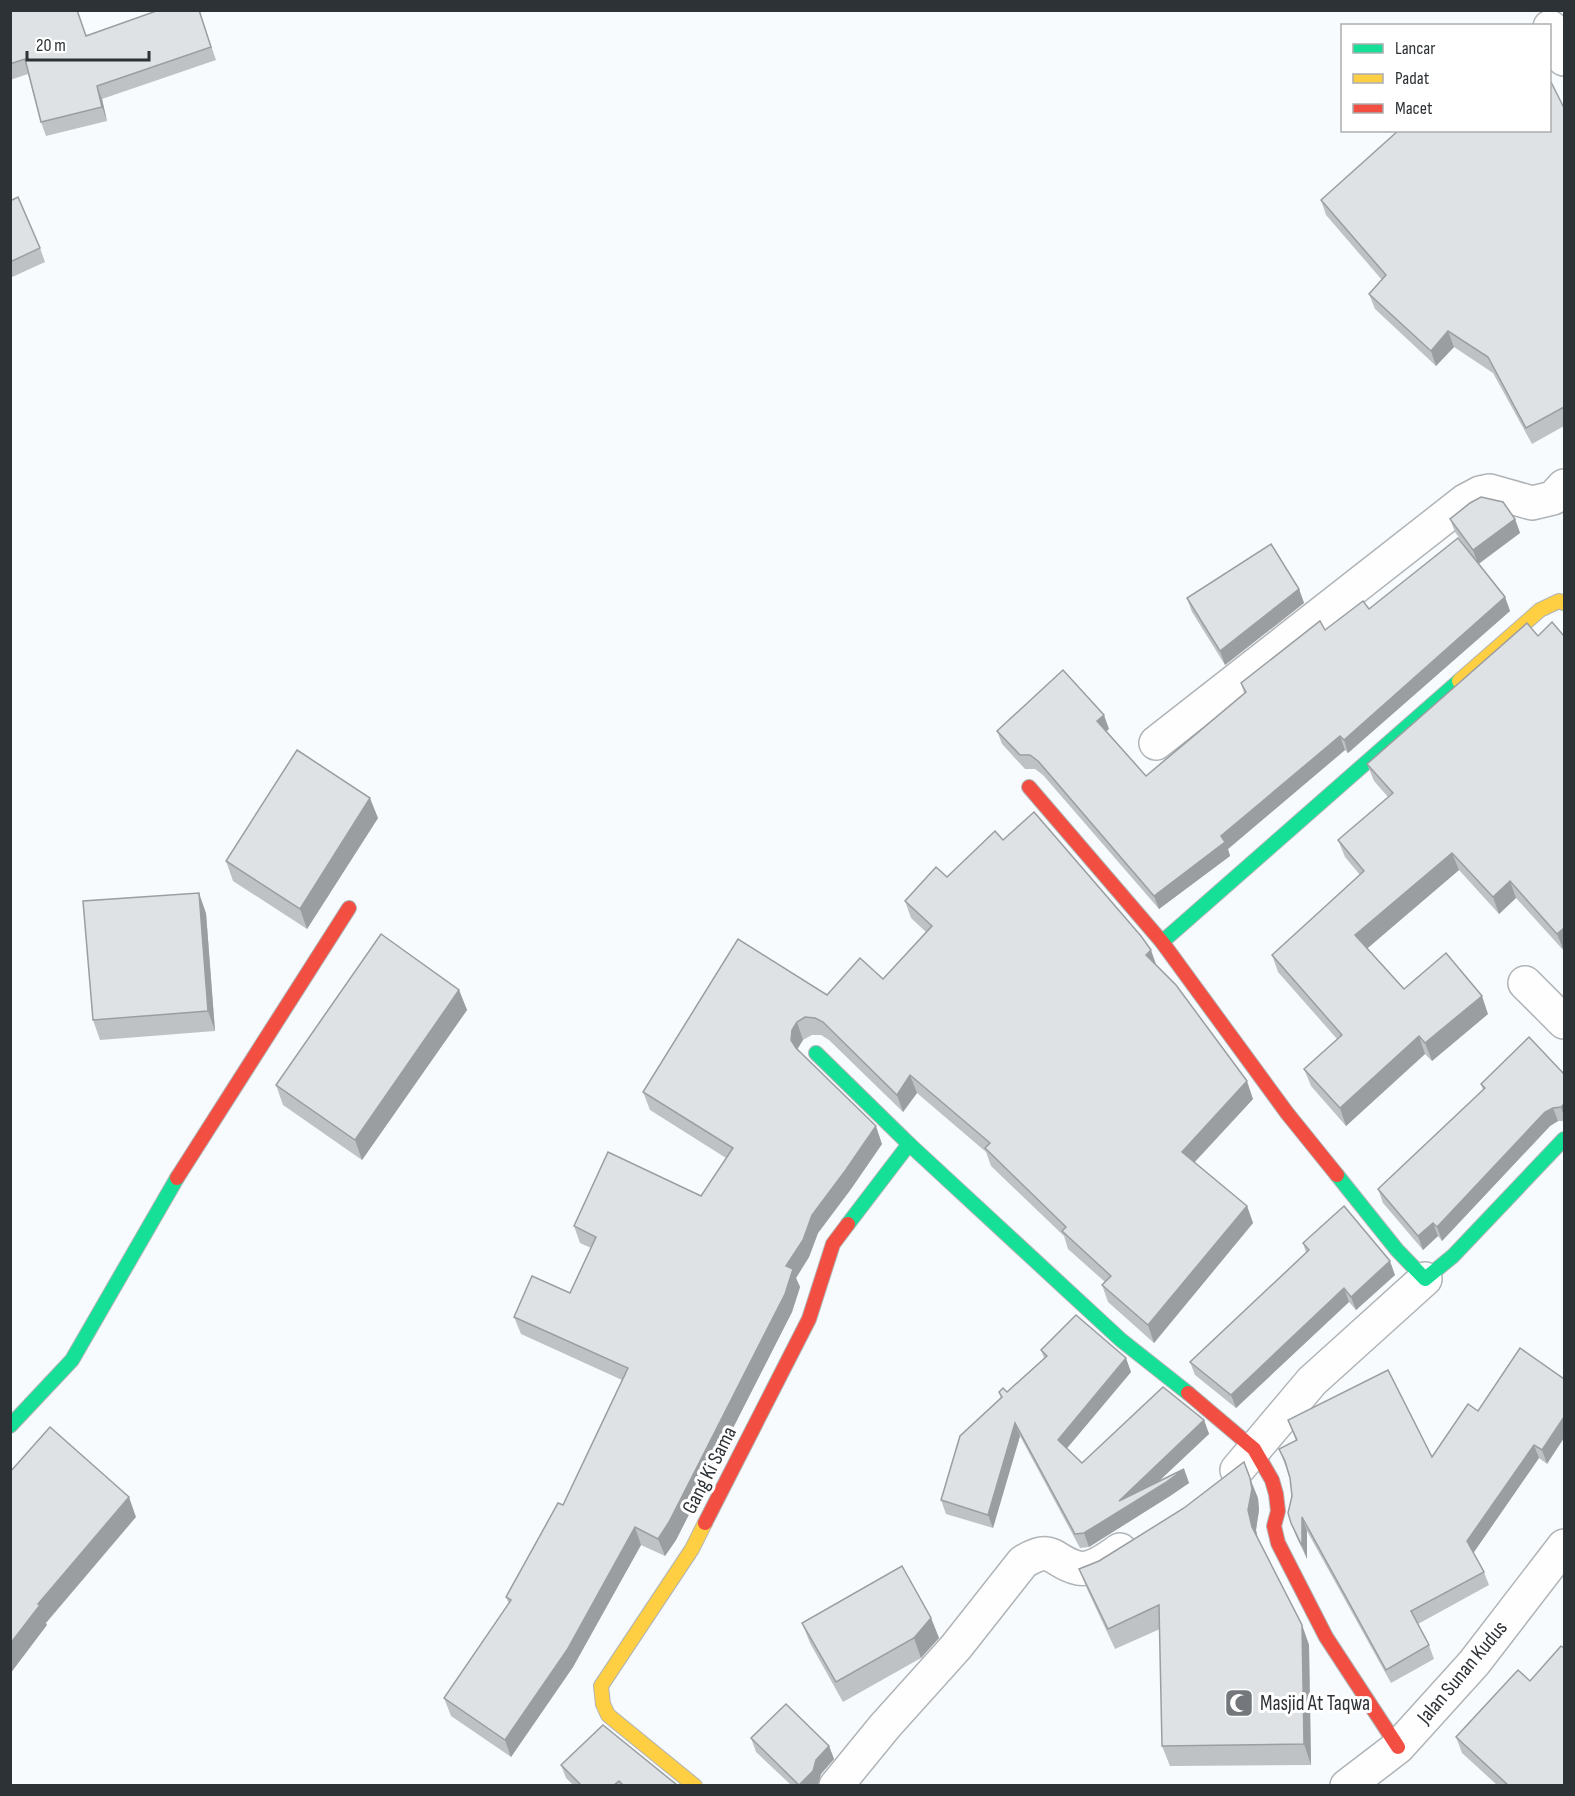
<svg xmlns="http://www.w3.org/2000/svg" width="1575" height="1796" font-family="'Sofia Sans Condensed',sans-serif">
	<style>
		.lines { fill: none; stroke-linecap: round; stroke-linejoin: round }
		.street-casing { stroke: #b0b4b7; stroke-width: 36 }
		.fast-casing { stroke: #b0b4b7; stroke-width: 16 }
		.slow-casing { stroke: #b0b4b7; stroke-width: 16 }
		.jam-casing { stroke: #b0b4b7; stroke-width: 16 }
		.street { stroke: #fefeff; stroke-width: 33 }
		.fast { stroke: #16e098; stroke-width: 14 }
		.slow { stroke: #ffcf43; stroke-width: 14 }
		.jam { stroke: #f24e42; stroke-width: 14 }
		.wall { fill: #bfc2c5 }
		.shaded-wall { fill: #9b9ea0 }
		.building { fill: #dee2e5; stroke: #9b9ea0; stroke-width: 1.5 }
		.labels { text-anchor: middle; stroke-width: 6; stroke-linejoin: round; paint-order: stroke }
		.street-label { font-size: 21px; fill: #2d3236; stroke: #fff }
		.poi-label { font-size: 21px; fill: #2d3236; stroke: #fff; text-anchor: start }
	</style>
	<rect width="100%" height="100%" fill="#f8fbfd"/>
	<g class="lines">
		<g class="street-casing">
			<g id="street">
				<path d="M1550,27L1564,59"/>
				<path d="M1156,743L1465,501L1480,493L1490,491L1532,503L1553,498L1564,486"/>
				<path d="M1525,983L1564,1022"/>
				<path d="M1237,1470L1312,1381L1425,1279"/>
				<path d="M836,1786L885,1726L956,1647L1023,1562C1054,1543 1052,1562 1078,1568C1093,1571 1109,1557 1120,1550"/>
				<path d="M1347,1786L1398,1747L1474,1663L1564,1546"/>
			</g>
		</g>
		<g class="fast-casing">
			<g id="fast">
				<path d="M1162,942L1459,681"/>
				<path d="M816,1053L909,1144L1121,1340L1188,1393"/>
				<path d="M1337,1175L1397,1250L1425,1279L1453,1256L1564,1139"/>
				<path d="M848,1224L909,1144"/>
				<path d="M10,1426L72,1360L177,1178"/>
			</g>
		</g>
		<g class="slow-casing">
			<g id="slow">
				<path d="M1459,681L1540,610L1559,601L1564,603"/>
				<path d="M695,1786L608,1715L603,1704L601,1686L692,1549L705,1523"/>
			</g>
		</g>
		<g class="jam-casing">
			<g id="jam">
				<path d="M1029,787L1162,942L1287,1113L1337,1175"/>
				<path d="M177,1178L349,908"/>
				<path d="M1188,1393L1254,1449L1272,1480L1276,1494L1278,1511L1274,1526L1278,1543L1326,1637L1398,1747"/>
				<path d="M705,1523L809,1319L833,1244L848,1224"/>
			</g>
		</g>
		<use href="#street" class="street"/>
		<use href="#fast" class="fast"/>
		<use href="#slow" class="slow"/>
		<use href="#jam" class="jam"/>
	</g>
	<g class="wall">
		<path d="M10,10L86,35L199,10L216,60L102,99L107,121L46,136L41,122L28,74L10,80Z"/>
		<path d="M1564,108V426L1532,444L1493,373L1454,347L1436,366L1375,309L1369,294L1382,280L1326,215L1321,200Z"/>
		<path d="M10,201L40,248L45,262L10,278Z"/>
		<path d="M1450,519H1515L1520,533L1479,564L1505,597L1510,611L1348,753L1345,750L1228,849L1230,856L1159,909L1043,775L1035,769H1025L1002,744L997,731L1109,729L1106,731L1146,776L1244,693L1241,683L1325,630L1474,558L1455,532Z"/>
		<path d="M1299,589L1304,603L1225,665L1192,612L1187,598Z"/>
		<path d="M1538,636H1564V951L1516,898L1499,914L1459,870L1367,948L1404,989L1488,1014L1432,1061L1425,1054L1346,1126L1311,1086L1304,1069L1337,1039L1278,972L1272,955L1360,875L1345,857L1338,840L1388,797L1374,781L1367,764Z"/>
		<path d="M378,818L307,929L233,881L226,861Z"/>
		<path d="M1003,840L1156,965L1253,1099L1195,1162L1247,1206L1253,1223L1154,1343L1108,1302L1102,1285L1105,1282L1068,1249L1064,1236L991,1166L986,1152L917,1093L903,1112L829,1040L821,1035H812L803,1040L798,1048V1050L882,1144L851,1189L818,1233L809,1257L796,1278L800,1287L792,1312L676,1540L665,1556L641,1545L573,1667L511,1757L451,1716L444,1698L509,1604L506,1597L563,1505L622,1380L521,1334L514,1317L570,1293L591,1248L580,1243L574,1226L701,1196L726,1158L650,1110L643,1092L827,995L883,979L926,932L911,918L905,901L947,877Z"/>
		<path d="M206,913L215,1031L100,1040L93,1020Z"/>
		<path d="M459,990L467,1010L362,1160L283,1105L276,1085Z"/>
		<path d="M1564,1074V1121H1558L1550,1126L1442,1241L1438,1236L1423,1250L1383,1203L1378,1189L1483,1090L1481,1084Z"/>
		<path d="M1303,1243L1395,1275L1356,1310L1349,1302L1236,1408L1195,1375L1190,1362L1306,1253Z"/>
		<path d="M1520,1348L1547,1464L1539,1458L1473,1553L1484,1572L1489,1585L1418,1624L1429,1645L1434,1659L1391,1683L1307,1531V1559L1296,1536L1291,1523L1292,1496L1290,1478L1287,1470L1279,1449L1296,1441L1288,1420L1432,1457L1478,1411Z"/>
		<path d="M1041,1350L1131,1372L1067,1448L1082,1463L1204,1420L1209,1434L1159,1481L1184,1469L1189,1483L1170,1496L1089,1547L1080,1548L1020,1436L993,1528L946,1514L941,1500L1001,1398L999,1392H1007L1044,1358Z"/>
		<path d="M1258,1498L1259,1510L1256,1530L1257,1537L1302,1625L1309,1645L1311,1765L1170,1766L1162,1746L1160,1629L1115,1649L1087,1589L1079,1569Z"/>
		<path d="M931,1618L939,1638L921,1658L843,1702L810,1643L802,1623Z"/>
		<path d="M1564,1648V1785H1497L1462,1753L1456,1737L1530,1681Z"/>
		<path d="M751,1738L829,1746L834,1759L821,1774L817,1785H791L756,1752Z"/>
		<path d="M561,1765L677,1785H573L566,1778Z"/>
	</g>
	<g class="shaded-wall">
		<path d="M97,86L102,99L107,121L102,107Z"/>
		<path d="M1448,331L1454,347L1436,366L1431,351Z"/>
		<path d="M1515,519L1520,533L1478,564L1473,550Z"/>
		<path d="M1299,589L1304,603L1225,665L1220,651Z"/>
		<path d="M1505,597L1510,611L1348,753L1344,740Z"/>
		<path d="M1104,715L1109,729L1102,735L1097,721Z"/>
		<path d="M1340,736L1345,750L1228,849L1230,856L1159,909L1154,896L1221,836Z"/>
		<path d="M370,798L378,818L307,929L300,909Z"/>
		<path d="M1452,853L1459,870L1362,953L1355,935Z"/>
		<path d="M1510,881L1516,898L1499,914L1493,897Z"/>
		<path d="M199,893L206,913L215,1031L208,1011Z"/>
		<path d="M1564,928V951L1557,934Z"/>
		<path d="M1151,950L1157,967L1146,955Z"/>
		<path d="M459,990L467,1010L362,1160L355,1140Z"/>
		<path d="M1482,996L1488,1014L1432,1061L1425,1043Z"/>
		<path d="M797,1022L803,1040L798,1048V1057L791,1040L792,1030Z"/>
		<path d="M1419,1036L1425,1054L1346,1126L1340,1108Z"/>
		<path d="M910,1075L917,1093L903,1112L897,1095Z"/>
		<path d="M1247,1081L1253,1099L1188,1169L1182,1152Z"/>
		<path d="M1564,1104V1117L1561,1107Z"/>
		<path d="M1553,1108L1558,1121L1550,1126L1442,1241L1437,1227L1545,1112Z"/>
		<path d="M876,1126L882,1144L851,1189L818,1233L809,1257L796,1278L800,1287L792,1312L676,1540L665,1556L658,1539L786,1266L812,1215Z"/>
		<path d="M1247,1206L1253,1223L1154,1343L1148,1325Z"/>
		<path d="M1433,1223L1438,1236L1423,1250L1418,1236Z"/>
		<path d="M1390,1261L1395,1275L1356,1310L1351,1297Z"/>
		<path d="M1344,1288L1349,1302L1236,1408L1231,1395Z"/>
		<path d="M1126,1358L1131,1372L1063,1453L1058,1440Z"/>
		<path d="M1564,1417V1438L1547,1464L1542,1450Z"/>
		<path d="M1204,1420L1209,1434L1142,1497L1184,1469L1189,1483L1170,1496L1089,1547L1084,1533Z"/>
		<path d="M1015,1423L1020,1436L993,1528L988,1515Z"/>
		<path d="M1534,1445L1539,1458L1472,1555L1467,1541Z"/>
		<path d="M1250,1478L1258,1498L1259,1510L1256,1530L1260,1548L1252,1527L1248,1510Z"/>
		<path d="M129,1497L136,1517L46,1623L47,1625L10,1674V1644L38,1604Z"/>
		<path d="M1302,1517L1307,1531V1559L1302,1546Z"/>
		<path d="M635,1527L641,1545L573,1667L511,1757L505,1740Z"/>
		<path d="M931,1618L939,1638L921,1658L914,1638Z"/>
		<path d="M1302,1625L1309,1645L1311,1765L1304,1744Z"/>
		<path d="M829,1746L834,1759L821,1774L818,1785H799L816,1760Z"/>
	</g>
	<g class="building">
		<path d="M10,10H77L86,36L159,10H199L211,47L97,86L102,107L41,122L25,59L10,64Z"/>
		<path d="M1550,80L1564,108V407L1526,428L1488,357L1448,331L1431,351L1369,294L1386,275L1321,200L1399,130H1550Z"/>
		<path d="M18,197L40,248L10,262V201Z"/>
		<path d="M1481,497L1503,502L1515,519L1473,550L1450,519L1470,503Z"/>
		<path d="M1458,538L1505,597L1344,740L1340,736L1221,836L1225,842L1154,896L1038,761L1030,755H1020L997,731L1063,670L1104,715L1097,721L1146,776L1246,692L1241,683L1320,621L1325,630L1363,601L1369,609Z"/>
		<path d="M1271,544L1299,589L1220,651L1187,598Z"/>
		<path d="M1552,622L1564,636V928L1557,934L1510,881L1493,897L1452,853L1355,935L1404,989L1446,953L1482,996L1425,1043L1419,1036L1340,1108L1304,1069L1342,1035L1272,955L1364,871L1338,840L1393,793L1367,764L1527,623L1538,636Z"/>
		<path d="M297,750L370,798L300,909L226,861Z"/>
		<path d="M1034,812L1141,936L1151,950L1146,955L1176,985L1247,1081L1182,1152L1247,1206L1148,1325L1102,1285L1111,1276L1062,1231L1066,1227L985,1148L990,1143L910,1075L897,1095L823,1022L815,1018L805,1017L797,1022L792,1030L791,1040L796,1048L876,1126L845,1171L812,1215L803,1240L786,1266L793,1269L785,1294L669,1522L658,1539L635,1527L567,1650L505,1740L444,1698L511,1600L506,1597L558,1503L563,1505L628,1368L514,1317L532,1276L570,1293L596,1237L574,1226L608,1152L701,1196L733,1148L643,1092L738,939L827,995L860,958L883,979L932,926L905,901L936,867L947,877L995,831L1003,840Z"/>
		<path d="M199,893L208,1011L93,1020L83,901Z"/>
		<path d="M381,934L459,990L355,1140L276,1085Z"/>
		<path d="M1529,1037L1564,1074V1104L1561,1107L1553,1108L1545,1112L1437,1227L1433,1223L1418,1236L1378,1189L1485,1088L1481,1084Z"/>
		<path d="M1344,1206L1390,1261L1351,1297L1344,1288L1231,1395L1190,1362L1309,1250L1303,1243Z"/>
		<path d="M1076,1315L1126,1358L1058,1440L1082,1463L1163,1387L1204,1420L1119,1501L1184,1469L1165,1483L1084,1533L1075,1534L1015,1423L988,1515L941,1500L960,1436L1002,1397L999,1392L1003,1388L1007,1392L1047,1356L1041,1350Z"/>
		<path d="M1520,1348L1564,1379V1417L1542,1450L1534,1445L1467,1541L1484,1572L1411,1611L1429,1645L1386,1670L1302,1517V1546L1291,1523L1288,1513L1292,1496L1290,1478L1285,1461L1279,1449L1297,1440L1288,1420L1388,1370L1432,1457L1468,1404L1478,1411Z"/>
		<path d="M50,1427L129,1497L38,1604L40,1605L10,1644V1472Z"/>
		<path d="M1244,1462L1250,1478L1252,1489L1248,1510L1252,1527L1302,1625L1304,1744L1162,1746L1159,1605L1108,1629L1079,1569L1099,1561L1184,1508Z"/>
		<path d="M902,1566L931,1618L914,1638L836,1682L802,1623Z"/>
		<path d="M1561,1646L1564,1648V1647V1785H1508L1456,1737L1518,1670L1530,1681Z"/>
		<path d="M786,1704L829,1746L816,1760L813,1771L799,1785L751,1738Z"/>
		<path d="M603,1725L677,1785H623L619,1781L614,1785H581L561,1765Z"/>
	</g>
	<defs>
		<g id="mosque-square" transform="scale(1.5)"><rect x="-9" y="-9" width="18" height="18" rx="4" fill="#74787c" stroke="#fff"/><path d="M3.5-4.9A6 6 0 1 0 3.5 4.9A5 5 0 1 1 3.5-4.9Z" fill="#fff"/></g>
	</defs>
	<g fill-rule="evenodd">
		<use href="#mosque-square" x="1239" y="1703"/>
	</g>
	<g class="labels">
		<g class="street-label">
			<text transform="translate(709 1470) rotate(-63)" y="7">Gang Ki Sama</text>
			<text transform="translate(1462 1672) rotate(-50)" y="7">Jalan Sunan Kudus</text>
		</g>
		<g class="poi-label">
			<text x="1260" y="1710">Masjid At Taqwa</text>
		</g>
	</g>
	<rect width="1575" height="1796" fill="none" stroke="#2d3236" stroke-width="24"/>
	<rect x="1341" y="24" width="210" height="108" fill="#ffffff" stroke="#abadaf" stroke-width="1.5"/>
	<rect x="1353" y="44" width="30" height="9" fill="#16e098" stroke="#abadaf" stroke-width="1.5"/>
	<text x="1395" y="54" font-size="18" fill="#2d3236">Lancar</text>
	<rect x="1353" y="74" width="30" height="9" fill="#ffcf43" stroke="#abadaf" stroke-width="1.5"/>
	<text x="1395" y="84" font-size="18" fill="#2d3236">Padat</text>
	<rect x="1353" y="104" width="30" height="9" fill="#f24e42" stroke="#abadaf" stroke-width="1.5"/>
	<text x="1395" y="114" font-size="18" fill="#2d3236">Macet</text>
	<path d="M27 51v9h122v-9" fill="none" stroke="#2d3236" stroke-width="3"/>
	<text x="36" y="51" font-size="18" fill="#2d3236" stroke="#ffffff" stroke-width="4.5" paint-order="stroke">20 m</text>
</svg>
